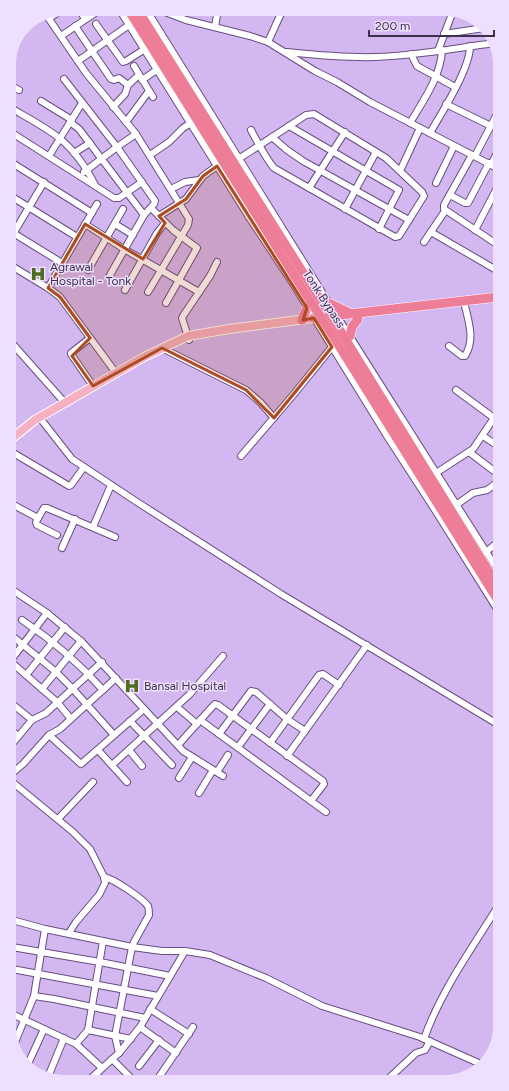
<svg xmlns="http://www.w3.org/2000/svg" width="509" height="1091" font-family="Figtree,sans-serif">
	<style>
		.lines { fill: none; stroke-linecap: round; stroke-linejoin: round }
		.minor-casing { stroke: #684e81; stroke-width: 8 }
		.major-casing { stroke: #fff; stroke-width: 10 }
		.highway-casing { stroke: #fff; stroke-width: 10 }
		.minor { stroke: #fff; stroke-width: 6 }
		.major { stroke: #f5b1c1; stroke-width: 8 }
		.highway { stroke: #ee7d97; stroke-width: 9 }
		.highway-bridge-casing { stroke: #fff; stroke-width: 10; stroke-linecap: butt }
		.highway-bridge { stroke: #ee7d97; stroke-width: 9 }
		.marked { fill: #ac4b21; fill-opacity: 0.2; stroke: #ac4b21; stroke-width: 3; stroke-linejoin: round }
		.labels { text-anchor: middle; stroke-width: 3; stroke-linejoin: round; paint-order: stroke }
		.poi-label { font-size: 12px; fill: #3c3148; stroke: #eddffd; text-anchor: start }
		.street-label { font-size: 12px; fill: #3c3148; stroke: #eddffd }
	</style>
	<rect width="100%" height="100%" fill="#d3b7f1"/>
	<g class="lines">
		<g class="minor-casing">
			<g id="minor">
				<path d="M79,9L85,19"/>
				<path d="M119,9L247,214L292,282L387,436L435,510L499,612"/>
				<path d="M146,9L330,305"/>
				<path d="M157,9L186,20L250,36L268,42L315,71L337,82L370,102L497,168"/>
				<path d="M47,16L86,73L136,134L189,219L188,225L148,292"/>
				<path d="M49,18L64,9"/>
				<path d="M96,24L123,62L126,61L145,49"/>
				<path d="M75,26L111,79L114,80L119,78L128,85"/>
				<path d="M215,27L218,9"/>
				<path d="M444,34L484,28"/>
				<path d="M61,36L101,9"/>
				<path d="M268,42L283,9"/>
				<path d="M438,51L453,11"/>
				<path d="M287,52C316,55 346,58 376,57C416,56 455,48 495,43"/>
				<path d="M411,54L417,66L455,87"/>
				<path d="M78,61L129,25"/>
				<path d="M134,66L153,97"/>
				<path d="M64,79L117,147L155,201L154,204L144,215L110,275"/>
				<path d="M142,80L158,69"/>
				<path d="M9,85L19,90"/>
				<path d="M41,101L72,120"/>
				<path d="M446,104L491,126"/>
				<path d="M9,107C26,117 44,126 59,138C74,150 87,169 95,185"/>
				<path d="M113,107L125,94L128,85L139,75"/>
				<path d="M70,122L79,129L144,215"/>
				<path d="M126,122L149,91"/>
				<path d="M410,123C423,101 441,76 442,50"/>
				<path d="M289,126L399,190L379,229"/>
				<path d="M9,131L114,198H119L142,182"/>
				<path d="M430,133C442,112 470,69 470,46"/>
				<path d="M272,137L287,150L303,161L409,220"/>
				<path d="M74,153L90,143"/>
				<path d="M150,155L169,142L183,128L191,123"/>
				<path d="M472,155L444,205V209L498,245"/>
				<path d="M49,156L82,103"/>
				<path d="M475,156L497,114"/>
				<path d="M240,158L306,115L314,114L386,158L422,192L424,196L399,236L395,237L274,168C265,157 258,143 251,130"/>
				<path d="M9,161L92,213"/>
				<path d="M491,165L497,153"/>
				<path d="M400,171L420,128"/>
				<path d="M84,172L117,147L136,134"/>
				<path d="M436,183L454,146"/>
				<path d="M309,188L345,132"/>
				<path d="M171,189L185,182L199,180"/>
				<path d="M9,195L77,237"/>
				<path d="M450,195L465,203H468L489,163"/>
				<path d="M151,208L173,230L197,248L166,303"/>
				<path d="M345,209L376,152"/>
				<path d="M159,216L186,199L203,176L217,166"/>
				<path d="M85,224L124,249L199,292"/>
				<path d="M115,224L133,235"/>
				<path d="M475,230L497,188"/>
				<path d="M10,231L62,263"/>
				<path d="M431,232L498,271"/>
				<path d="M10,239L44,182"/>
				<path d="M424,242L445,211"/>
				<path d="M10,265L48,288L60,297L116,373"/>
				<path d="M88,270L123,209"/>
				<path d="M48,288L97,204"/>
				<path d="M125,290L157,233L165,223"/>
				<path d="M335,313L499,572"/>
				<path d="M90,338L71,353V354L93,386"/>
				<path d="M189,340L182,318L183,316L210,276L217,262"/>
				<path d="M10,341L65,403"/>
				<path d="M449,346L462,356H465C475,340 469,323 465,306"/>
				<path d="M162,348L246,390L260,402L274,418"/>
				<path d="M456,390L498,421"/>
				<path d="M40,418L72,459L137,502L281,594L499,725"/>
				<path d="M483,436L498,446"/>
				<path d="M10,451L69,486L71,485L84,467"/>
				<path d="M469,452L498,474"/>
				<path d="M241,456L294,394L332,347"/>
				<path d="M436,473L473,449L494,418"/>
				<path d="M10,503L36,517L38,518L44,508H47L115,537"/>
				<path d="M456,505L473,493L487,490L498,482"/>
				<path d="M38,518L36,522L37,525L57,535"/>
				<path d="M93,527L111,485"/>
				<path d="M62,548L75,519"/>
				<path d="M486,552L498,542"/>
				<path d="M11,589L47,613L81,641L183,751L223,776"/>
				<path d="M22,620C52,640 79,663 103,690"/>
				<path d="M11,635L56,672L72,688L114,735"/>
				<path d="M11,660L47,613"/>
				<path d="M11,662L57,702L71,719"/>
				<path d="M26,675L65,627"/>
				<path d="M42,689L81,641"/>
				<path d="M11,703L32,720"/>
				<path d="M177,707L197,724"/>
				<path d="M200,720L326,812"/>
				<path d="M130,721L172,765"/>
				<path d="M11,730L18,736"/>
				<path d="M219,734L251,691L256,692L287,719L305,731"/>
				<path d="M49,735L81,764L144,709"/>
				<path d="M270,743L319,675L323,674L339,685"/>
				<path d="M11,745L32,720L46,713L102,662"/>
				<path d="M178,745L212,707L215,704L218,705L323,781L324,784L311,801"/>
				<path d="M238,747L270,704"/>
				<path d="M98,750L127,782"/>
				<path d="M129,750L142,766"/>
				<path d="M287,756L367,645"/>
				<path d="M112,765L190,694L223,656"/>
				<path d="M217,772L228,755"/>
				<path d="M11,774L23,764L49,735L60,729L116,678"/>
				<path d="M179,778L192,757"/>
				<path d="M11,781L73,832L90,849L104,877L105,883L99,895L76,922L69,933"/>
				<path d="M199,793L213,770"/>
				<path d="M58,819L93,782"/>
				<path d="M104,877C114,879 142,898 148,906C149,909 149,912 149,915L134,942L132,947L115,1036L119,1053"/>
				<path d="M12,920L45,929L132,947L162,951H185L210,955L266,978L322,1006L420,1037L483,1065"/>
				<path d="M12,947L100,962L170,976"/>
				<path d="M12,969L158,996"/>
				<path d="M34,996L54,999L145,1018"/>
				<path d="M150,1009L189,1034"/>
				<path d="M12,1014L76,1044L102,1068"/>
				<path d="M140,1027L176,1053"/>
				<path d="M88,1030L131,1039"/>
				<path d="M424,1039C441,990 473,947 500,903"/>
				<path d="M76,1044L88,1030L103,941"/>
				<path d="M13,1047L34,996L45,929"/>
				<path d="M112,1059L134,1081"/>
				<path d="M27,1066L44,1029"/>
				<path d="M139,1066L159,1040"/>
				<path d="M96,1074L103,1082"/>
				<path d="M48,1077L64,1038"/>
				<path d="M157,1080L193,1027"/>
				<path d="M387,1080L416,1053L425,1050L430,1041"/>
				<path d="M87,1082L119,1053L140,1027L185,951"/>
			</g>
		</g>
		<g class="major-casing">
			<path id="major" d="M10,440L35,420L144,357L188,336L229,329L314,318"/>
		</g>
		<g class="highway-casing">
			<g id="highway">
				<path d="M128,9L312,304"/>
				<path d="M137,9L319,298"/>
				<path d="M329,303L350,313"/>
				<path d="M314,318L498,297"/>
				<path d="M302,320L307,308"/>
				<path d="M341,332L499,588"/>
				<path d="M333,336L499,602"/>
				<path d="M350,336L352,327L358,319"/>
			</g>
		</g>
		<use href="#minor" class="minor"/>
		<use href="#major" class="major"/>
		<use href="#highway" class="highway"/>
		<g class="highway-bridge-casing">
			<g id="highway-bridge">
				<path d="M319,298L341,332"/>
				<path d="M312,304L333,336"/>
			</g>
		</g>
		<use href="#highway-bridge" class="highway-bridge"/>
	</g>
	<path class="marked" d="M217,166L307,308L303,320L314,318L332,347L274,418L246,390L162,348L93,386L72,356L90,338L60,297L48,288L85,224L143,259L165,223L159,216L186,199L203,176Z"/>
	<defs>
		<g id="hospital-bare" transform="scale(1.2)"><path d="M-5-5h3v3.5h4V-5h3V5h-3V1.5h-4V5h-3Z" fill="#516c1f" stroke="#eddffd" stroke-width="2.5" paint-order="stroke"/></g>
	</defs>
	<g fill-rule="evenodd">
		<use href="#hospital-bare" x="38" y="274"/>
		<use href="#hospital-bare" x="132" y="686"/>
	</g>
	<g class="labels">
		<g class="poi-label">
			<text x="50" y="271">Agrawal<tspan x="50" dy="14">Hospital - Tonk</tspan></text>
			<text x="144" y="690">Bansal Hospital</text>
		</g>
		<g class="street-label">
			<text transform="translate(324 299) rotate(57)" y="4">Tonk Bypass</text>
		</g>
	</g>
	<path d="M0 0H509V1091H0ZM64 16H445A48 48 0 0 1 493 64V1027A48 48 0 0 1 445 1075H64A48 48 0 0 1 16 1027V64A48 48 0 0 1 64 16Z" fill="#eddffd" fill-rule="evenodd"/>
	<path d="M369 30v6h125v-6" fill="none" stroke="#3c3148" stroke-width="2"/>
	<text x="375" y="30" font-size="12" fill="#3c3148" stroke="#eddffd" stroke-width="3" paint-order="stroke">200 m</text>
</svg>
